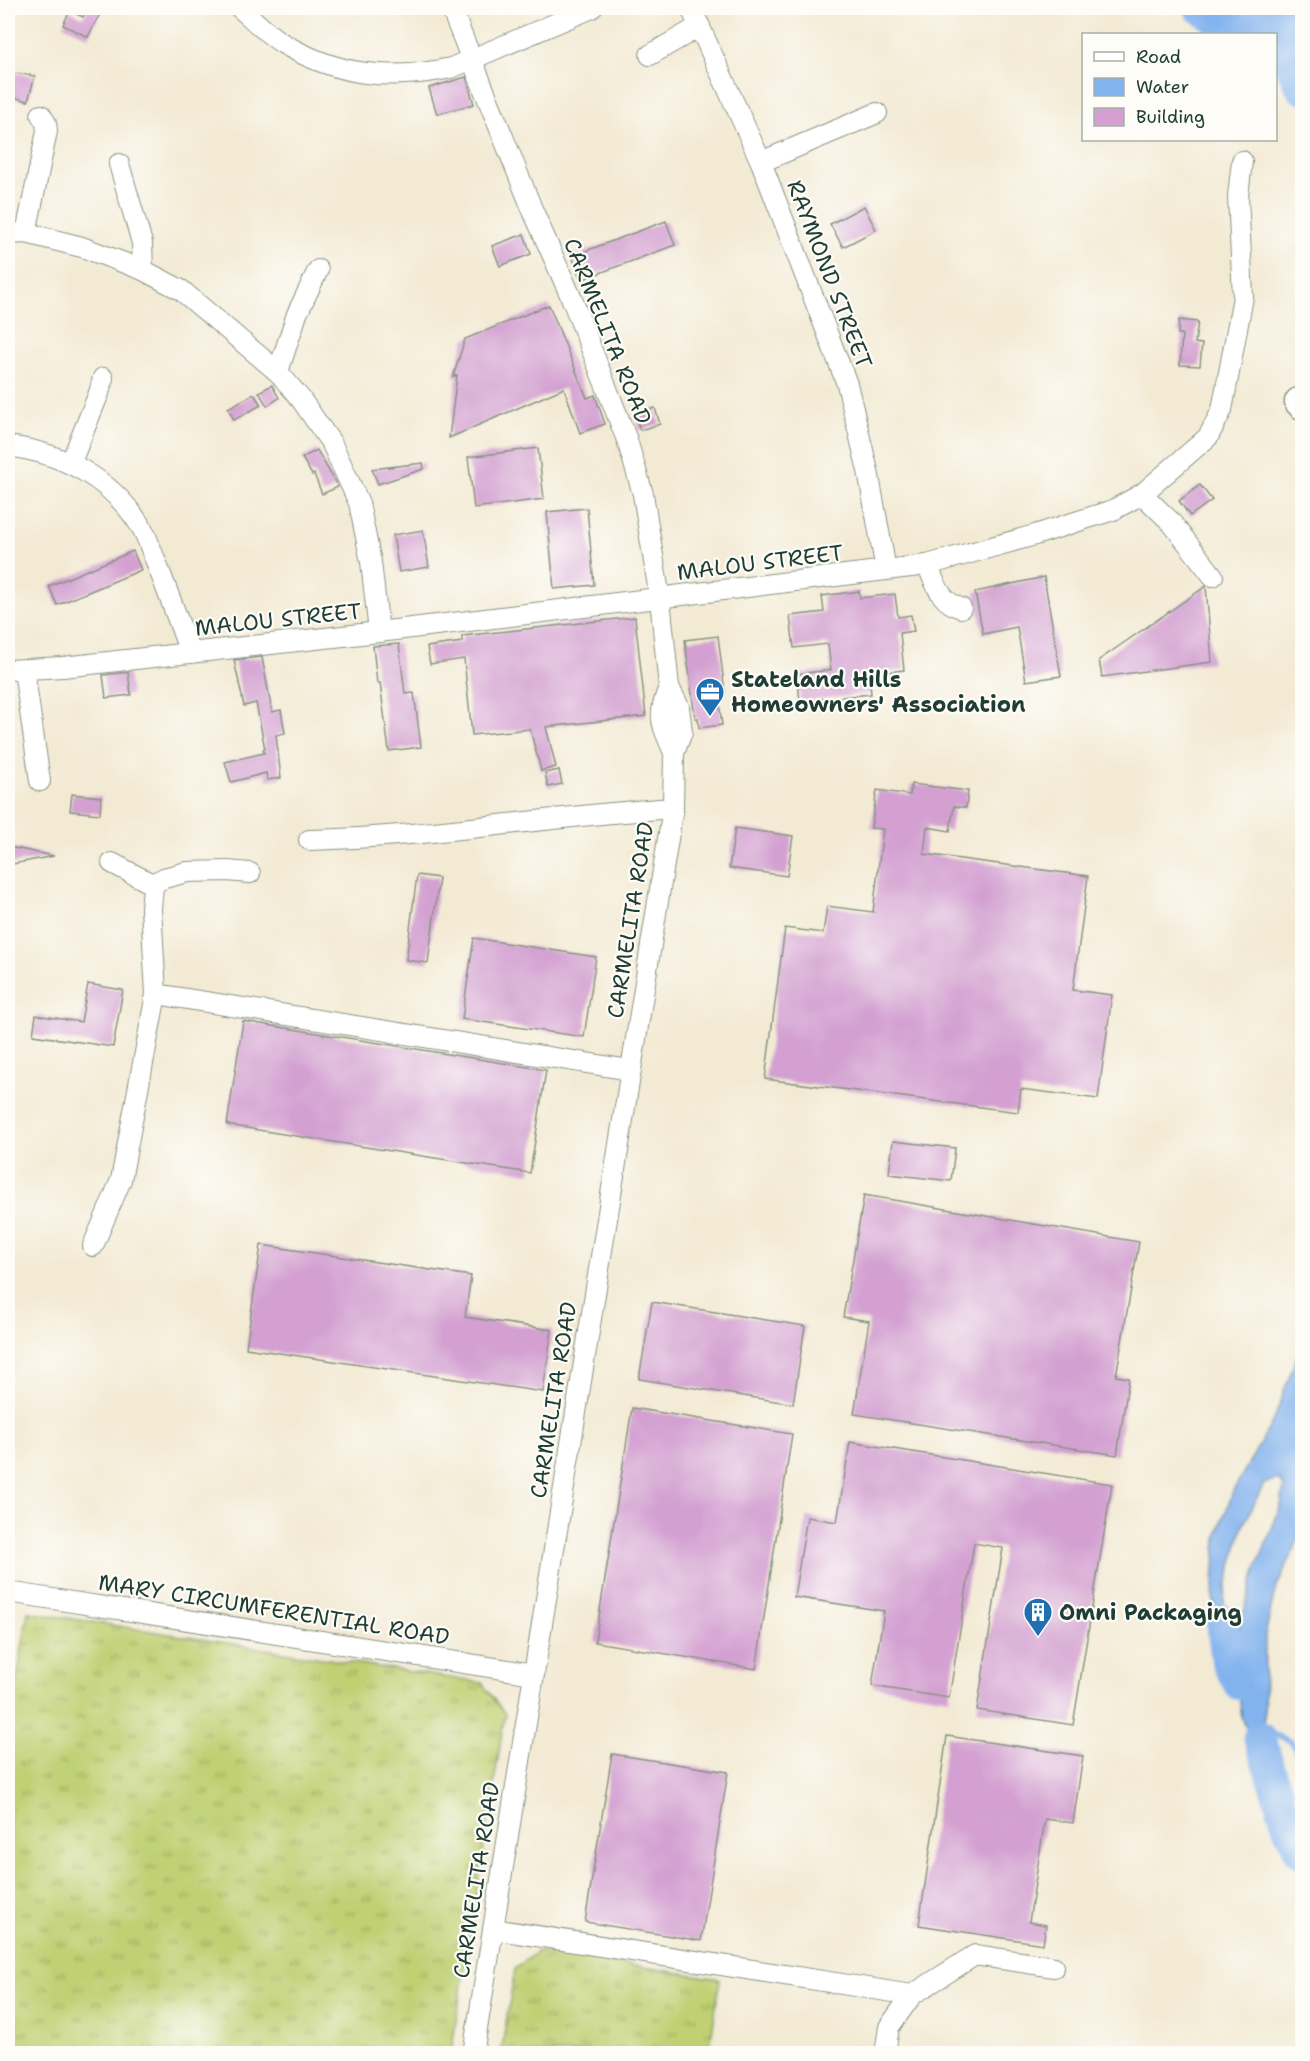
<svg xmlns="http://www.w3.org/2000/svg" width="1310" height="2061" font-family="'Shantell Sans',sans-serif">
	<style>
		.grass { fill: url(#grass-tufts); stroke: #708654; stroke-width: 1.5 }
		.water { fill: #83b3ee; stroke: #517891; stroke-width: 1.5 }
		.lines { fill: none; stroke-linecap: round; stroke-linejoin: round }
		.stream { stroke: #83b3ee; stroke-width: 5 }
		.river { stroke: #83b3ee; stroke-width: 32 }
		.building { fill: #d3a0d1 }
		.minor-casing { stroke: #899484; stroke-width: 22 }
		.highway-casing { stroke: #899484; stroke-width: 31 }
		.minor { stroke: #fff; stroke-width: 20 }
		.highway { stroke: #fff; stroke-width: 28 }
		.labels { text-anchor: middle; stroke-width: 4.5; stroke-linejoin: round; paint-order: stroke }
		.street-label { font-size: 22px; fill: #1f3d34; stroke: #fdfcf7 }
		.poi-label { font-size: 22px; font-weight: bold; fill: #1f3d34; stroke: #fdfcf7; text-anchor: start }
	</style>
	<defs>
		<pattern id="grass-tufts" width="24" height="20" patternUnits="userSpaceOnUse" patternTransform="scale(1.5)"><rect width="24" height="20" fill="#c0d073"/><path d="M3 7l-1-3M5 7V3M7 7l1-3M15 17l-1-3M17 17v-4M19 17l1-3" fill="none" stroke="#9baa5f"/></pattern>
	</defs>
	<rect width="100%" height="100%" fill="#fdfcf7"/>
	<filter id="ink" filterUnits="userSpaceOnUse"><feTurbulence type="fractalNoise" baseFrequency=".0167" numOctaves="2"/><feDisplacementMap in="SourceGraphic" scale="12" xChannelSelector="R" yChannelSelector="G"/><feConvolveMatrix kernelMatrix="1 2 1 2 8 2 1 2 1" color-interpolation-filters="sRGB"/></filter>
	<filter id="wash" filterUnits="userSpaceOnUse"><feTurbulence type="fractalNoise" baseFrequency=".008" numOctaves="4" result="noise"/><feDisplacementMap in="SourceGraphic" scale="24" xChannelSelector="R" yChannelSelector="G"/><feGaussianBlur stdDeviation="1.35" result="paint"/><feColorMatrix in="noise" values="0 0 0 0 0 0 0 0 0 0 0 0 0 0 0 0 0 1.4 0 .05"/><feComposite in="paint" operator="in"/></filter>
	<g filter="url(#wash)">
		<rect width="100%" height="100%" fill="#f3ead4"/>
		<g class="grass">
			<path d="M28,1612L482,1683L505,1714L451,2053H8V1735Z"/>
			<path d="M538,1951L720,1979L709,2053H501L515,1969Z"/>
		</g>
		<g class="water">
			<path d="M1200,8H1293L1302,13V88L1288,61L1276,54V34H1239Z"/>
			<path d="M1302,1341V1532L1275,1591L1265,1635L1264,1742L1270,1773L1289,1828L1242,1718L1233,1649L1257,1567L1281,1505L1284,1486L1278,1479L1264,1484L1242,1528L1224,1597L1227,1661L1213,1598L1217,1537L1233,1491L1275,1417Z"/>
		</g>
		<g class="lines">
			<path class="stream" d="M1259,1725L1264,1730L1292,1742L1302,1767"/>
			<g class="river">
				<path d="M1200,8L1239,34"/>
				<path d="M1276,54L1288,61L1302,88"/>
				<path d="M1222,1620L1227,1661L1239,1684"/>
				<path d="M1259,1737L1289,1828L1302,1854"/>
			</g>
		</g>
		<g id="blocks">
			<g class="building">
				<path d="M88,8H103L88,37L63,25L70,11L83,17Z"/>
				<path d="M8,72L35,76L28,101L8,96Z"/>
				<path d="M466,77L474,104L437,114L429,88Z"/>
				<path d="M864,206L876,230L843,247L830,224Z"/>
				<path d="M666,221L675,245L581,280L572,256Z"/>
				<path d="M524,234L531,254L500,266L492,246Z"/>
				<path d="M549,305L587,398L595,395L605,424L580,433L564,388L449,438L457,375L453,377L465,339Z"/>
				<path d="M1179,320L1198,322L1195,343L1202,344L1200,366L1180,365L1182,334H1178Z"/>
				<path d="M272,385L279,398L267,406L259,392Z"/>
				<path d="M254,394L261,405L234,420L228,408Z"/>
				<path d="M655,408L660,424L640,430L635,414Z"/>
				<path d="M538,448L544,499L474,508L468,457Z"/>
				<path d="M317,450L338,487L322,494L314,474L312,475L302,458Z"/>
				<path d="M423,463L424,469L378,484L372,469Z"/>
				<path d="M1200,485L1212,500L1190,516L1179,501Z"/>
				<path d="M587,508L594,585L554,589L547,512Z"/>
				<path d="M423,530L429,567L399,572L393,535Z"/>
				<path d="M133,551L141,570L57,605L49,586Z"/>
				<path d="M1044,577L1061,676L1026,681L1017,627L983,634L975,592Z"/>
				<path d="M1206,586L1212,662L1102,677L1099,660Z"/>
				<path d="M859,591L860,598L895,594L898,617L911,615L914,631L900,633L904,670L869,674L871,694L800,701L797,674L831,670L828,644L794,648L790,616L824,612L822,596Z"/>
				<path d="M635,617L646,716L546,727L556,767L541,771L530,729L472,735L464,659L430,664L427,647L462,642V636Z"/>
				<path d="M718,636L725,692L718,693L722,725L699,728L698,718H695L685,640Z"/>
				<path d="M399,644L405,694L414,693L421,747L389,751L380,683H377L373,646Z"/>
				<path d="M262,657L272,712L281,710L285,733L276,735L281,778L267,780L266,773L231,782L225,762L264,753L263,749H265L256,703L244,706L234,660Z"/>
				<path d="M128,672L131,695L106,698L103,675Z"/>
				<path d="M559,770L562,784L548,787L545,773Z"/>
				<path d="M911,784L968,791L966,808L954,806L950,831L927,827L924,854L1088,876L1073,990L1112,995L1098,1099L1021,1089L1018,1112L765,1079L785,928L823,933L827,906L873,912L883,829L871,828L877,790L910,795Z"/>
				<path d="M72,794L101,797L100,814L70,811Z"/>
				<path d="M735,828L793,836L787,876L729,868Z"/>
				<path d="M9,847L54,856L13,864Z"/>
				<path d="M417,875L439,878L428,963L406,960Z"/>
				<path d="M474,938L596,957L584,1037L462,1019Z"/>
				<path d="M88,984L123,990L113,1047L33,1035L36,1015L81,1022Z"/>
				<path d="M243,1021L546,1070L530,1173L227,1125Z"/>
				<path d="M893,1141L955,1148L951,1181L889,1174Z"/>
				<path d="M864,1195L1139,1242L1116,1376L1129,1378L1117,1455L854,1414L869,1321L843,1317Z"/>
				<path d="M261,1245L471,1276L465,1317L552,1330L543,1392L246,1348Z"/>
				<path d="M652,1302L805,1326L793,1404L639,1379Z"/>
				<path d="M632,1408L792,1434L756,1669L595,1642Z"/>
				<path d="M850,1442L1112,1484L1073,1725L977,1710L1003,1548L974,1543L949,1698L872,1686L884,1611L794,1597L807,1517L837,1522Z"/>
				<path d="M947,1736L1083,1756L1073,1823L1045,1819L1029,1922L1046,1925L1043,1944L919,1925Z"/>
				<path d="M612,1754L728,1772L701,1941L585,1922Z"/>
			</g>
		</g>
	</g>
	<g filter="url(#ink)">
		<use href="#blocks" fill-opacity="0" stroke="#899484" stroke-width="1.5"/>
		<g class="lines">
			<g class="minor-casing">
				<g id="minor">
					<path d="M240,8C253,19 267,34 282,43C338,76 388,81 451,68L592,8"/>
					<path d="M451,8L533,211L571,297L627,440L643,494L660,599L669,687L679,707L682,732L674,753L673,808L473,2054"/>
					<path d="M691,8L761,162L847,384L868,471L886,570"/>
					<path d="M650,55L700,26"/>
					<path d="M761,162L877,113"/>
					<path d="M119,164L142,243L143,270"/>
					<path d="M26,233L47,131L46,123L41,115"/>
					<path d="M8,234L26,233L82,247L143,270L181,290L278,372L300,398L332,444L359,503L371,562L379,632"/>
					<path d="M278,372L297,314L318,270"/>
					<path d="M8,446C62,453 110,478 140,525C147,535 150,548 155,559C167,590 179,622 190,653"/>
					<path d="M71,462L99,393L103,378"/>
					<path d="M1142,494L1171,522L1213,576"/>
					<path d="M927,565C936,584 940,602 961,608"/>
					<path d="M8,670L63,667L379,632L927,565L1035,535L1113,510L1142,494L1208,437L1222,410L1243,297L1238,196L1242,161"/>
					<path d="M24,670L40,781"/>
					<path d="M669,687C656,719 662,723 674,753"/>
					<path d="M309,840C431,837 551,816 673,808"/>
					<path d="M112,863L154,885"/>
					<path d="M156,994L630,1070"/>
					<path d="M93,1246L121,1180L156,994L151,908L153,887L156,882L164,878L187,872L227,871L250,873"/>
					<path d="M8,1592L534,1674"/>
					<path d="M493,1929L912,1995"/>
					<path d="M885,2054L889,2027L912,1995L975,1955L1054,1967"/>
				</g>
			</g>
			<g class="highway-casing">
				<path id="highway" d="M1299,402L1302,405"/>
			</g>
			<use href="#minor" class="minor"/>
			<use href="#highway" class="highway"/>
		</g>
	</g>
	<defs>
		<g id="office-pin" transform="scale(1.5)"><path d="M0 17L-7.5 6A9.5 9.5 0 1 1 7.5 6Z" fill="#1f6fb2" stroke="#fdfcf7"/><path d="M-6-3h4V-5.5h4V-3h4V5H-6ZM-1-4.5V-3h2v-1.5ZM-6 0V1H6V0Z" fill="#fff"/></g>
		<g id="building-pin" transform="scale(1.5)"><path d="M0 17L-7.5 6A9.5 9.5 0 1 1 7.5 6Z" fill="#1f6fb2" stroke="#fdfcf7"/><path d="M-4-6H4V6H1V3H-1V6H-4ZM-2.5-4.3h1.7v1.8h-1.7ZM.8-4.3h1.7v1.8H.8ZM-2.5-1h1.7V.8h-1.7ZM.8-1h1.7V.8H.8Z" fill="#fff"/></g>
	</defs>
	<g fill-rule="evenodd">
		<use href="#office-pin" x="710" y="692"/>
		<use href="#building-pin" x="1038" y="1612"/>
	</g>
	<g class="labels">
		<g class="street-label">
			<text transform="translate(830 274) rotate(69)" y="8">RAYMOND STREET</text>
			<text transform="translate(608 331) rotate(68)" y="8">CARMELITA ROAD</text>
			<text transform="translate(760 562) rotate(-7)" y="8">MALOU STREET</text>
			<text transform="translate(278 619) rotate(-6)" y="8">MALOU STREET</text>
			<text transform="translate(630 920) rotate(-81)" y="8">CARMELITA ROAD</text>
			<text transform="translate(553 1400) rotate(-81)" y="8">CARMELITA ROAD</text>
			<text transform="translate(274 1609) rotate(9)" y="8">MARY CIRCUMFERENTIAL ROAD</text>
			<text transform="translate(476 1880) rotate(-81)" y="8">CARMELITA ROAD</text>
		</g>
		<g class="poi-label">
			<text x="731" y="687">Stateland Hills<tspan x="731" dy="25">Homeowners' Association</tspan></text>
			<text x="1059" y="1620">Omni Packaging</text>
		</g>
	</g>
	<rect width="1310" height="2061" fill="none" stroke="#fdfcf7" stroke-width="30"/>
	<rect x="1082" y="33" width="195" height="108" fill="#fdfcf7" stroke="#a4b0a9" stroke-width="1.5"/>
	<rect x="1094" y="52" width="30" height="9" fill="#ffffff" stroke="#a4b0a9" stroke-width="1.5"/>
	<text x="1136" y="63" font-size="18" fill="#1f3d34">Road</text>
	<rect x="1094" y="78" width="30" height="18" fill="#83b3ee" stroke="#a4b0a9" stroke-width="1.5"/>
	<text x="1136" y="93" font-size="18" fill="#1f3d34">Water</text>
	<rect x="1094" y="108" width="30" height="18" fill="#d3a0d1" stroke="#a4b0a9" stroke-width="1.5"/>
	<text x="1136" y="123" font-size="18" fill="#1f3d34">Building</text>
</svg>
